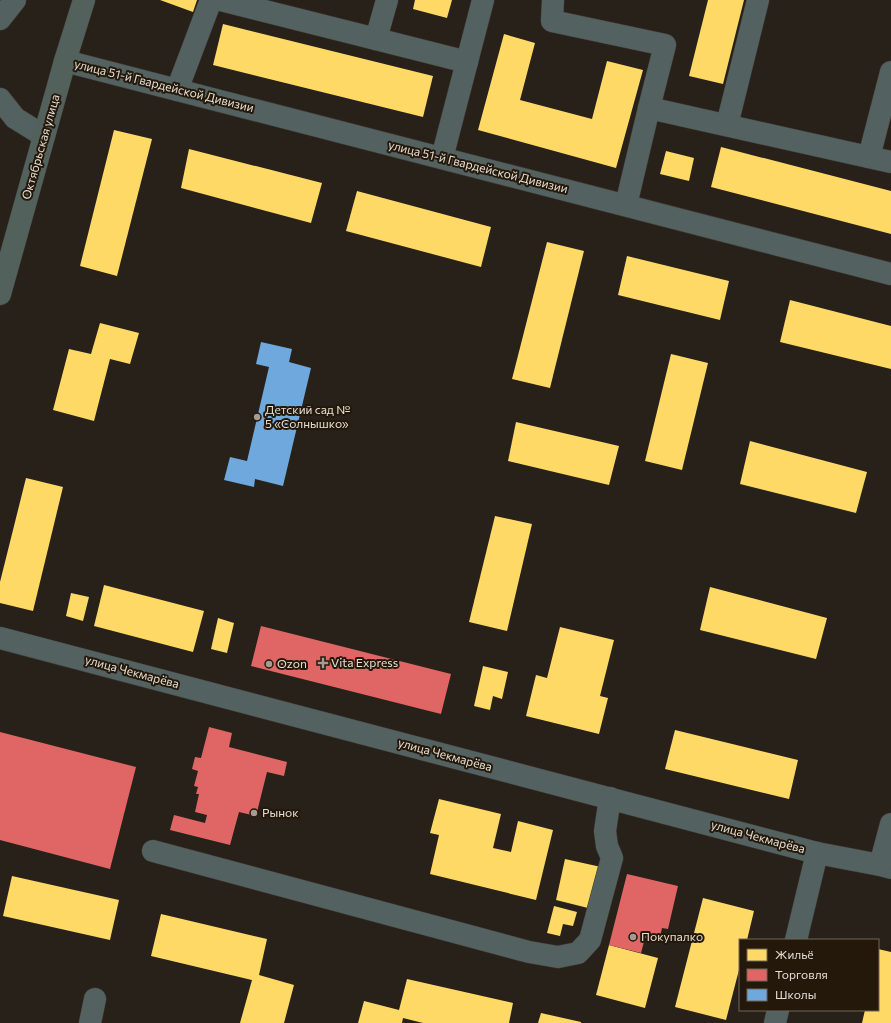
<svg xmlns="http://www.w3.org/2000/svg" width="891" height="1023" font-family="Commissioner,sans-serif">
	<style>
		.homes { fill: #ffd966 }
		.shops { fill: #e06666 }
		.schools { fill: #6fa8dc }
		.lines { fill: none; stroke-linecap: round; stroke-linejoin: round }
		.minor-casing { stroke: #413b34; stroke-width: 23 }
		.major-casing { stroke: #413b34; stroke-width: 23 }
		.minor { stroke: #536160; stroke-width: 22 }
		.major { stroke: #53615d; stroke-width: 22 }
		.poi-dot { fill: #a29c93; stroke: #23180a; stroke-width: 1.5 }
		.labels { text-anchor: middle; stroke-width: 4; stroke-linejoin: round; paint-order: stroke }
		.street-label { font-size: 12px; fill: #e5ded4; stroke: #23180a }
		.poi-label { font-size: 12px; fill: #e5ded4; stroke: #23180a; text-anchor: start }
	</style>
	<rect width="100%" height="100%" fill="#272119"/>
	<g class="homes">
		<path d="M160,0H197L193,12Z"/>
		<path d="M415,0H452L447,18L413,9Z"/>
		<path d="M708,0H744L723,84L689,76Z"/>
		<path d="M223,24L433,76L423,117L213,65Z"/>
		<path d="M504,34L535,43L520,100L592,119L607,61L643,70L616,168L478,130Z"/>
		<path d="M114,130L152,139L117,276L80,266Z"/>
		<path d="M721,147L891,191V234L711,187Z"/>
		<path d="M189,149L322,183L311,223L181,188Z"/>
		<path d="M666,151L694,158L689,181L660,174Z"/>
		<path d="M357,191L491,227L481,267L346,231Z"/>
		<path d="M547,242L584,251L550,388L512,379Z"/>
		<path d="M627,256L729,281L720,320L618,295Z"/>
		<path d="M790,300L891,326V369L780,342Z"/>
		<path d="M100,323L139,333L130,364L110,359L94,421L53,410L69,349L91,354Z"/>
		<path d="M671,354L708,363L682,470L645,461Z"/>
		<path d="M516,422L619,446L609,485L508,461Z"/>
		<path d="M750,441L867,472L856,513L740,484Z"/>
		<path d="M26,478L63,487L33,611L0,603V582Z"/>
		<path d="M495,516L532,524L507,631L469,622Z"/>
		<path d="M104,585L204,611L193,652L94,626Z"/>
		<path d="M710,587L827,618L816,659L700,630Z"/>
		<path d="M71,593L89,597L83,621L66,616Z"/>
		<path d="M218,618L234,623L227,653L211,649Z"/>
		<path d="M560,627L614,640L600,696L608,698L599,734L526,716L536,675L547,678Z"/>
		<path d="M483,666L508,672L502,699L493,696L490,710L474,706Z"/>
		<path d="M675,730L798,760L789,799L665,769Z"/>
		<path d="M439,799L501,814L493,848L511,852L518,821L553,830L536,900L430,874L439,835L430,833Z"/>
		<path d="M565,859L601,867L592,909L556,900Z"/>
		<path d="M12,876L119,900L110,940L3,916Z"/>
		<path d="M703,898L754,911L747,940H740V966L726,1020L675,1007Z"/>
		<path d="M554,906L577,912L573,926L563,924L560,936L547,933Z"/>
		<path d="M161,914L267,939L259,975L294,985L284,1023H240L252,980L256,981L151,956Z"/>
		<path d="M609,945L658,958L645,1008L596,995Z"/>
		<path d="M878,949L891,952V1023H862L865,1010H878Z"/>
		<path d="M407,979L513,1003L509,1023H423L403,1018L402,1023H358L364,1001L399,1010Z"/>
		<path d="M541,1013L581,1022V1023H538Z"/>
	</g>
	<g class="shops">
		<path d="M261,626L451,674L441,714L251,666Z"/>
		<path d="M209,727L232,733L229,747L287,762L284,776L267,772L256,816L239,812L230,845L170,830L174,815L205,823L207,815L195,812L199,794H196L198,787L194,786L198,771L192,769L195,757L201,758Z"/>
		<path d="M0,732L136,767L110,869L0,840Z"/>
		<path d="M627,874L678,886L668,929L662,928L659,942L645,938L641,953L609,945Z"/>
	</g>
	<path class="schools" d="M261,342L292,349L289,362L311,368L283,486L255,479L254,487L224,480L230,457L247,461L269,367L256,364Z"/>
	<g class="lines">
		<g class="minor-casing">
			<g id="minor">
				<path d="M221,0L376,39L387,0"/>
				<path d="M553,0L552,21L665,45L649,108"/>
				<path d="M0,19L15,0"/>
				<path d="M376,39L467,62"/>
				<path d="M65,61L891,274"/>
				<path d="M177,90L211,0"/>
				<path d="M0,99L15,118L44,136"/>
				<path d="M727,125L758,0"/>
				<path d="M869,157L891,72"/>
				<path d="M442,158L483,0"/>
				<path d="M626,205L649,108L891,162"/>
				<path d="M0,638L817,853L880,865L891,868"/>
				<path d="M153,851L529,952L558,957L578,953L590,940L612,858L607,846L605,831L610,798"/>
				<path d="M880,865L891,824"/>
				<path d="M796,940L817,853"/>
				<path d="M90,1023L95,999"/>
				<path d="M775,1023L778,1010"/>
			</g>
		</g>
		<g class="major-casing">
			<path id="major" d="M0,294L65,61L84,0"/>
		</g>
		<use href="#minor" class="minor"/>
		<use href="#major" class="major"/>
	</g>
	<g class="poi-dot">
		<circle cx="257" cy="417" r="4"/>
		<path d="M321 657h4v4h4v4h-4v4h-4v-4h-4v-4h4z"/>
		<circle cx="269" cy="664" r="4"/>
		<circle cx="254" cy="813" r="4"/>
		<circle cx="633" cy="937" r="4"/>
	</g>
	<g class="labels">
		<g class="street-label">
			<text transform="translate(164 86) rotate(14)" y="4">улица 51-й Гвардейской Дивизии</text>
			<text transform="translate(41 147) rotate(-74)" y="4">Октябрьская улица</text>
			<text transform="translate(478 167) rotate(14)" y="4">улица 51-й Гвардейской Дивизии</text>
			<text transform="translate(132 672) rotate(15)" y="4">улица Чекмарёва</text>
			<text transform="translate(445 755) rotate(15)" y="4">улица Чекмарёва</text>
			<text transform="translate(758 837) rotate(15)" y="4">улица Чекмарёва</text>
		</g>
		<g class="poi-label">
			<text x="265" y="414">Детский сад №<tspan x="265" dy="14">5 «Солнышко»</tspan></text>
			<text x="331" y="667">Vita Express</text>
			<text x="277" y="668">Ozon</text>
			<text x="262" y="817">Рынок</text>
			<text x="641" y="941">Покупалко</text>
		</g>
	</g>
	<rect x="739" y="939" width="140" height="72" fill="#23180a" stroke="#71675b"/>
	<rect x="747" y="949" width="20" height="12" fill="#ffd966" stroke="#71675b"/>
	<text x="775" y="959" font-size="12" fill="#e5ded4">Жильё</text>
	<rect x="747" y="969" width="20" height="12" fill="#e06666" stroke="#71675b"/>
	<text x="775" y="979" font-size="12" fill="#e5ded4">Торговля</text>
	<rect x="747" y="989" width="20" height="12" fill="#6fa8dc" stroke="#71675b"/>
	<text x="775" y="999" font-size="12" fill="#e5ded4">Школы</text>
</svg>
